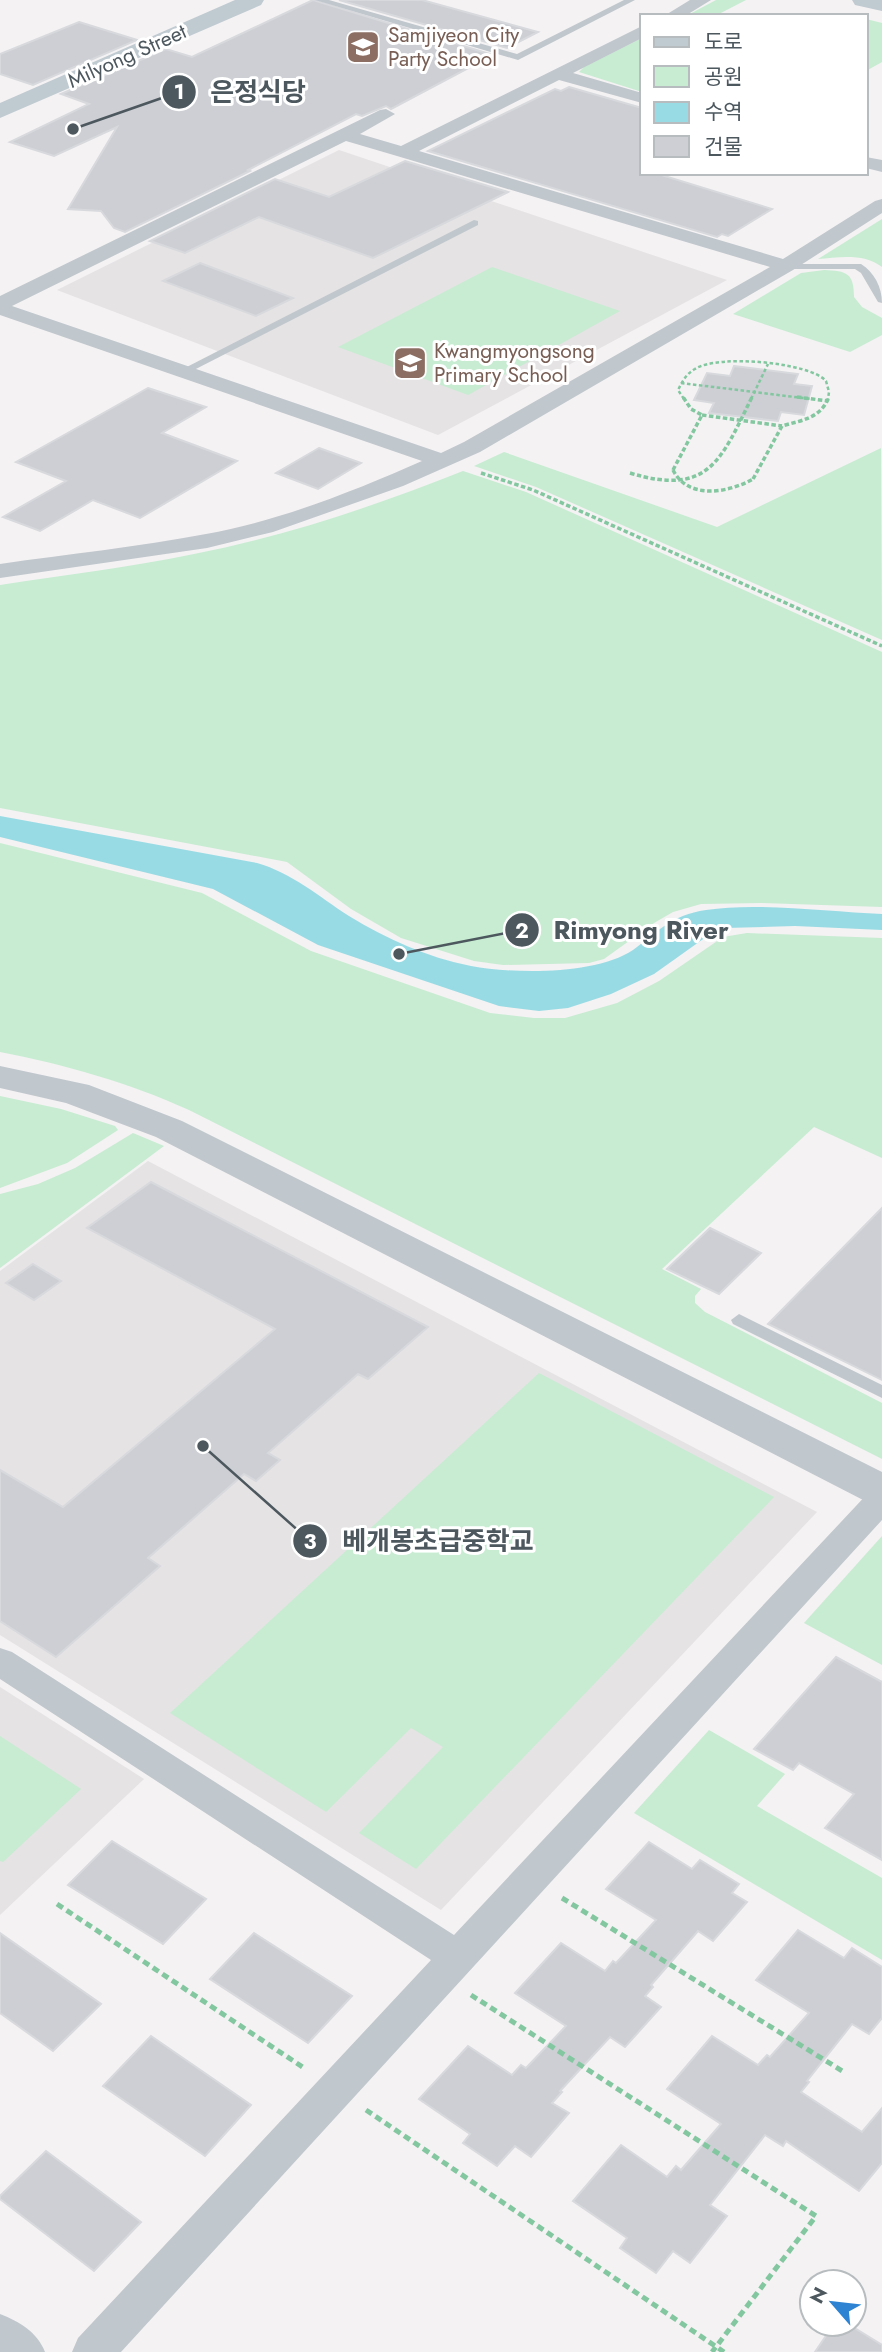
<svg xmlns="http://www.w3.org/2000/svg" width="882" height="2352" font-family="Jost,'Noto Sans KR',sans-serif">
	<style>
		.education { fill: #e5e3e4 }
		.green { fill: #c7ecd2 }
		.water { fill: #99dbe4 }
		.building { fill: #cdcfd4; stroke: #d7d9dd; stroke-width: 2 }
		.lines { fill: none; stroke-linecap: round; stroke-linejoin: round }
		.path-far2 { stroke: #82c79f; stroke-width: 2.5; stroke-dasharray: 3.5 2.5; stroke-linecap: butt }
		.path-far1 { stroke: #82c79f; stroke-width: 3.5; stroke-dasharray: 4.5 2.5; stroke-linecap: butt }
		.path { stroke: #82c79f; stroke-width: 5; stroke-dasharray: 7 4.5; stroke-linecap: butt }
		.service { fill: #c0c7cd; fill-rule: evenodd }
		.minor { fill: #c0c7cd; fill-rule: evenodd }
		.tertiary { fill: #c0c7cd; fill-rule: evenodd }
		.secondary { fill: #c0cad1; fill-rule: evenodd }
		.path-bridge { stroke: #82c79f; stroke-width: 3.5; stroke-dasharray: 4.5 2.5; stroke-linecap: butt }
		.labels { text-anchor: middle; stroke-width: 6; stroke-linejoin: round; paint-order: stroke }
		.far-education-label { font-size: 21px; fill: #785e54; stroke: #fff; text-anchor: start }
		.far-street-label { font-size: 21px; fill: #4c575e; stroke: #fff }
		.leader { fill: none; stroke: #4c575e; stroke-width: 2.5 }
		.callout-dot { fill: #4c575e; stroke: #fff; stroke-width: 2.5 }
		.mark-label { font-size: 21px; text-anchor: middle; font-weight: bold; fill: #fff }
		.callout-label { font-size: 26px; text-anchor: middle; font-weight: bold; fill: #4c575e; stroke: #fff; stroke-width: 6; stroke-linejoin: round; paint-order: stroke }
	</style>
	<rect width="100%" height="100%" fill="#f4f2f3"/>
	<g class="education">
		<path d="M339,150L727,280L438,435L57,290Z"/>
		<path d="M148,1161L817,1512L441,1910L0,1635V1271Z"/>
		<path d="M0,1687L144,1779L0,1915Z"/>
	</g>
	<g class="green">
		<path d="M716,0H746L715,16H686Z"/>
		<path d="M866,19L882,23V62L866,71Z"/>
		<path d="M642,38V92L579,72L584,67Z"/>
		<path d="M882,219V267C865,253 839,257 818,259Z"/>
		<path d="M492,267L620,311L468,395L338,347Z"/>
		<path d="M824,270C847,271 854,273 854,297L862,307L882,318V335L850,352L733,314L801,273Z"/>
		<path d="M881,448L882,640L536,487L474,466L504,452L717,527Z"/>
		<path d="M463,471L526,492L882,652V907L762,903L701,904L673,912L654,923L604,959L589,963L503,965L474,961L401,938L351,909L287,862L0,808V585C65,575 130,567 194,554C286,536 375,506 463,471Z"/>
		<path d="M0,843L202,893L311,951L490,1013L534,1018H565L617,1003L659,981L723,937L747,933L882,938V1158L814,1127L662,1269L701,1289L695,1296V1303L705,1312L882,1403V1459L189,1110C127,1082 66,1065 0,1052Z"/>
		<path d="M0,1096L61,1109L115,1126L118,1130L67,1163L0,1188Z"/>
		<path d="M133,1133L164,1146L0,1268V1194L38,1184L75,1168Z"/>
		<path d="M539,1373L774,1497L416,1869L359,1833L443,1747L411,1728L326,1812L170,1713Z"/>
		<path d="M882,1536V1665L804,1623Z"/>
		<path d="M709,1730L785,1774L757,1806L882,1878V1960L634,1813Z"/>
		<path d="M0,1736L81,1789L3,1862L0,1861Z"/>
	</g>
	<path class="water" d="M0,816L257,863C292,873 318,896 349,916C387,939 426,957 471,966C514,974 596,975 633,950C659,931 671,915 706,910C757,902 830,912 882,914V930L795,926L725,928L713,932L654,974L611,994L568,1008L539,1011L499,1006L318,945L213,889L0,837Z"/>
	<g class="building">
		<path d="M313,0L493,55L391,109L386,106L362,116L356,114L248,170L250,171L125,232L114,228L101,211L68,209L117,127L54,156L10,142L89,104L61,94L166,49L192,57Z"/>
		<path d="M339,0H422L538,32L507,48Z"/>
		<path d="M79,22L137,40L33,85L0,74V54Z"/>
		<path d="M569,87L642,108V173H655L772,209L728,236L722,234L717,237L428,151L555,89L561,91Z"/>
		<path d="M405,161L508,192L373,258L259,217L185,253L150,241L275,179L329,197Z"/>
		<path d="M200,263L293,298L256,316L163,281Z"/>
		<path d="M734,366L798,374L794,384L812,386L804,415L781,412L778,421L709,413L714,403L694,400L707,373L730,376Z"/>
		<path d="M148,388L206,407L162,433L237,461L140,518L93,500L40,531L3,517L66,481L16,462Z"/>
		<path d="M319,448L361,463L318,489L276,473Z"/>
		<path d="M151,1182L428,1327L368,1379L358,1374L268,1453L280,1460L256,1481L244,1474L148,1558L160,1566L56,1657L0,1621V1470L63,1507L275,1329L87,1228Z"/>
		<path d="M882,1208V1380L768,1324Z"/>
		<path d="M710,1228L761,1253L719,1294L667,1269Z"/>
		<path d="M33,1264L61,1281L34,1300L6,1283Z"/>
		<path d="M836,1657L882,1682V1860L825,1828L854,1794L799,1763L793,1770L754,1749Z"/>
		<path d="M112,1841L206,1899L163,1944L68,1885Z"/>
		<path d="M649,1842L692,1869L700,1860L739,1884L732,1893L747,1902L713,1941L698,1931L651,1985L653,1987L645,1996L661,2007L625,2047L610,2037L560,2091L562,2092L552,2103L569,2113L531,2157L515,2146L497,2166L463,2143L470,2134L419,2099L468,2046L512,2075L521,2065L526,2068L566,2026L515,1993L561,1943L605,1971L613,1961L616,1963L656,1920L606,1889Z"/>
		<path d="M798,1930L844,1958L852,1948L882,1967V2018L869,2034L852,2024L807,2081L809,2082L801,2092L862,2132L882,2108V2163L859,2191L786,2141L783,2146L765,2135L710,2205L727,2216L690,2263L673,2251L656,2273L620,2248L627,2238L573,2201L621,2145L667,2177L676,2166L681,2170L721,2124L667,2089L712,2036L758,2065L767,2055L770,2057L809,2013L756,1980Z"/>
		<path d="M0,1933L101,2004L53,2051L0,2013Z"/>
		<path d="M254,1933L352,1996L308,2043L210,1979Z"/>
		<path d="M151,2036L251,2105L205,2156L103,2086Z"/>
		<path d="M46,2151L141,2222L94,2271L0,2199V2196Z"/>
		<path d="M834,2324H848L882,2345V2352H815Z"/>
	</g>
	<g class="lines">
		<g class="path-far2">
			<path d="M681,383L811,399"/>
			<path d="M684,399L678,390C682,382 686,374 695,369C717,354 809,362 826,381L829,392L828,399"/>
			<path d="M751,399L768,364"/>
		</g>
		<g class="path-far1">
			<path d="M797,397L828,401"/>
			<path d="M702,415L782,426"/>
			<path d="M673,470L702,415L691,409L683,397"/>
			<path d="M481,473L533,490L882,646"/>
			<path d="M630,473C709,497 721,460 752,397"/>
			<path d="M753,479L782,426C802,420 820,419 829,397"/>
		</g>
		<g class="path">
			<path d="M562,1898L844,2072"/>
			<path d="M57,1904L304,2068"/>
			<path d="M471,1995L816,2216L712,2352"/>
			<path d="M366,2110L724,2352"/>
		</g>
		<g class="service">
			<path d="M315,0H329L517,54L624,0H635L518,60Z"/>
			<path d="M474,220L478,221V225L188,373L179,371Z"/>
			<path d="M782,264H861C874,272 882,287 882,303L878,302L861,273L855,269H786L781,266Z"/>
			<path d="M739,1314L882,1385V1398L733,1324L731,1320Z"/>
		</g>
		<g class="minor">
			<path d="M690,0H711L685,16H664Z"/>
			<path d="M642,26V38L573,73L642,93V103L559,80L419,151L783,259L875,201L882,199V213L793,270L480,452L403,486L273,532L207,548L0,578V564C68,554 138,547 206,534C276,522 357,490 422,461L0,315V296L380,110L386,109L395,114L360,134L401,146ZM346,141L397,156L770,267L464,442L441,453L12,306Z"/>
			<path d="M866,157L882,160V172L866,168Z"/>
			<path d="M882,1487V1520L121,2352H72L78,2338L431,1960L0,1679V1648L12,1652L454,1935L870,1491Z"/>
			<path d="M0,2314C20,2322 37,2332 45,2352H0Z"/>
		</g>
		<path class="tertiary" d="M0,1066L89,1085L182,1121L882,1472V1506L867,1502L156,1137L66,1103L0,1088Z"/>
		<g class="secondary">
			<path d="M235,0H264L261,5L0,118V103Z"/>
			<path d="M852,0H882V11L855,5Z"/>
		</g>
		<path class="path-bridge" d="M673,470C688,500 728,493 753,479"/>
	</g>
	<defs>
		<g id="school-square" transform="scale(1.75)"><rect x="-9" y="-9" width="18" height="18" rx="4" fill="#8d6e63" stroke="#fff"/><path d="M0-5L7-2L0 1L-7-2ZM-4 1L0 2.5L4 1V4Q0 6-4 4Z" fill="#fff"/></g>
	</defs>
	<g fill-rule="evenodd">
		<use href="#school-square" x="363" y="47"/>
		<use href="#school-square" x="410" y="363"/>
	</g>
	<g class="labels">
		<g class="far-education-label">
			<text x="388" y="42">Samjiyeon City<tspan x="388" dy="24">Party School</tspan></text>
			<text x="434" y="358">Kwangmyongsong<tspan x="434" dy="24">Primary School</tspan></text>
		</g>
		<g class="far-street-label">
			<text transform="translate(127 56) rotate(-24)" y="7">Milyong Street</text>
		</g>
	</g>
	<path class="leader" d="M73 129L179 92M399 954L522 930M203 1446L310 1541"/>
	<g class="callout-dot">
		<circle cx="73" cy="129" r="7"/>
		<circle cx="399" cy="954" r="7"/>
		<circle cx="203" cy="1446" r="7"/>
		<circle cx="179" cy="92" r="18"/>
		<circle cx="522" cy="930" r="18"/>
		<circle cx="310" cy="1541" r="18"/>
	</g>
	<g class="mark-label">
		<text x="179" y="99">1</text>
		<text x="522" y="938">2</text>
		<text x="310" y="1549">3</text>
	</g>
	<g class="callout-label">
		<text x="258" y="101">은정식당</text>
		<text x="641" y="939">Rimyong River</text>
		<text x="438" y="1550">베개봉초급중학교</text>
	</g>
	<rect x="640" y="14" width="228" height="161" fill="#ffffff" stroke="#b7bcbf" stroke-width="2"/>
	<rect x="654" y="37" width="35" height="10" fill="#c0cad1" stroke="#b7bcbf" stroke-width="2"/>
	<text x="704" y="49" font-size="21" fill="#4c575e">도로</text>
	<rect x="654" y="66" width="35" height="21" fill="#c7ecd2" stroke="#b7bcbf" stroke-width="2"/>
	<text x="704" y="84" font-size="21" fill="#4c575e">공원</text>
	<rect x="654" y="102" width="35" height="21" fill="#99dbe4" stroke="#b7bcbf" stroke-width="2"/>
	<text x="704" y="119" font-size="21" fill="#4c575e">수역</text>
	<rect x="654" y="136" width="35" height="21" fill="#cdcfd4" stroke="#b7bcbf" stroke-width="2"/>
	<text x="704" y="154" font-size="21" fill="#4c575e">건물</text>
	<g transform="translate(833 2303) rotate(298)"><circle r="33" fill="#ffffff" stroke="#b7bcbf" stroke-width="2"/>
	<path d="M0-5L12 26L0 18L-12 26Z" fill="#2e84d2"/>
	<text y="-10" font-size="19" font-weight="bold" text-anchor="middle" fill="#4c575e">N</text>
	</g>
</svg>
